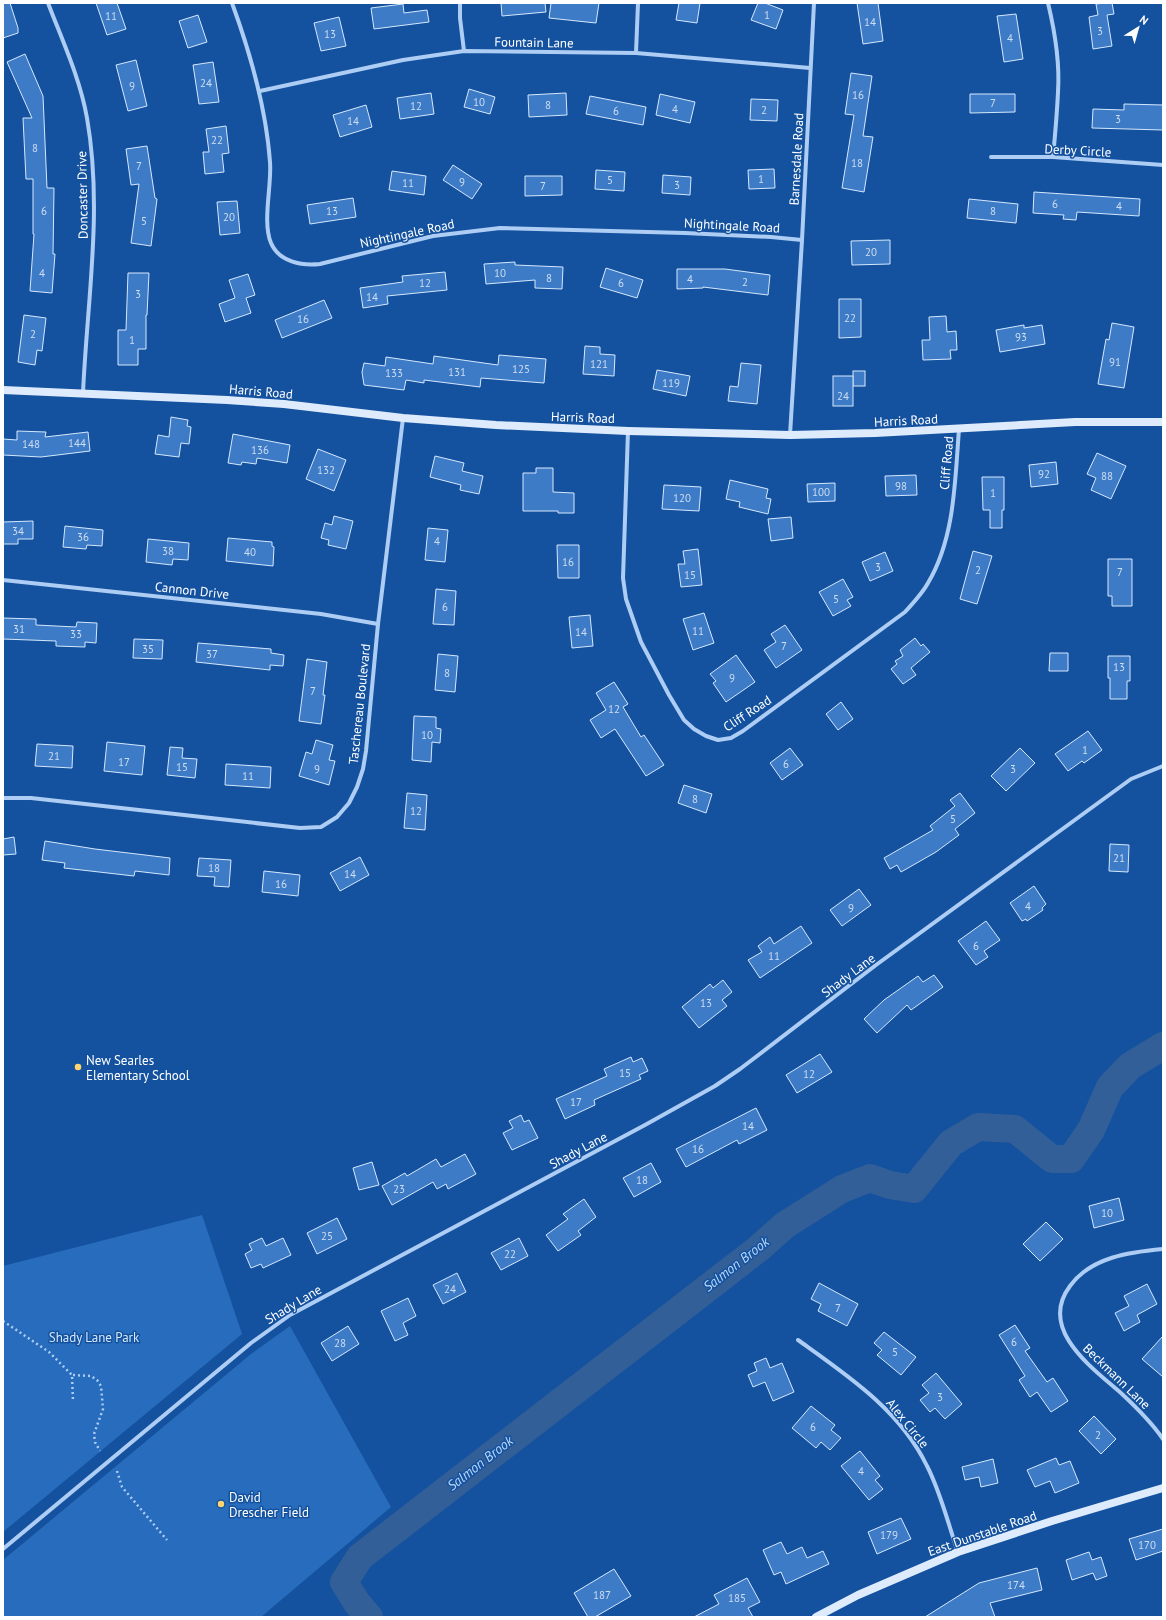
<svg xmlns="http://www.w3.org/2000/svg" width="1166" height="1620" font-family="'PT Sans',sans-serif">
	<style>
		.green { fill: #286cbd }
		.lines { fill: none; stroke-linecap: round; stroke-linejoin: round }
		.river { stroke: #335f98; stroke-width: 28 }
		.building { fill: #3d7bc6; stroke: #d5e8fd }
		.path { stroke: #adcdf4; stroke-width: 2.5; stroke-dasharray: 2 3; stroke-linecap: butt }
		.street { stroke: #adcdf4; stroke-width: 4 }
		.secondary { stroke: #ddebfd; stroke-width: 8 }
		.poi-dot { fill: #ffd570; stroke: #14529f; stroke-width: 1.5 }
		.labels { text-anchor: middle; stroke-width: 3; stroke-linejoin: round; paint-order: stroke }
		.number-label { font-size: 11px; fill: #cedef1 }
		.street-label { font-size: 13px; fill: #fff; stroke: #14529f }
		.poi-label { font-size: 13px; fill: #fff; stroke: #14529f; text-anchor: start }
		.park-label { font-size: 13px; fill: #d5e8fd; stroke: #14529f }
		.water-label { font-size: 14px; font-style: italic; fill: #bad7fa; stroke: #14529f }
	</style>
	<rect width="100%" height="100%" fill="#14529f"/>
	<g class="green">
		<path d="M202,1215L242,1334L3,1532V1266Z"/>
		<path d="M290,1326L391,1507L261,1617H3V1560L251,1354Z"/>
	</g>
	<g class="lines">
		<path class="river" d="M369,1617L357,1603L344,1582L360,1557L758,1249L785,1225L842,1189L870,1178L890,1185L914,1189L951,1143L978,1127L1015,1129L1052,1159H1071L1091,1130L1110,1087L1130,1066L1163,1046"/>
	</g>
	<g class="building">
		<path d="M3,3H10L18,28V33L3,38Z"/>
		<path d="M96,3H117L126,29L107,35Z"/>
		<path d="M501,3H545L546,12L502,16Z"/>
		<path d="M551,3H599L596,23L549,18Z"/>
		<path d="M679,3H700L697,23L676,20Z"/>
		<path d="M758,3H765L783,10L776,29L751,20Z"/>
		<path d="M857,3H878L883,41L863,44Z"/>
		<path d="M1105,3H1112L1114,14L1107,15L1112,46L1093,49L1089,17L1098,15L1096,4Z"/>
		<path d="M403,4L404,13L427,10L429,22L374,29L371,8Z"/>
		<path d="M1016,14L1023,59L1004,62L997,16Z"/>
		<path d="M198,15L207,42L188,48L179,21Z"/>
		<path d="M339,17L346,46L321,51L314,23Z"/>
		<path d="M25,54L43,96L47,188H54L53,254H55L52,293L30,291L34,234H33V179H26L23,118H32L7,62Z"/>
		<path d="M136,60L147,106L128,111L116,65Z"/>
		<path d="M213,62L219,102L199,104L193,65Z"/>
		<path d="M851,73L872,76L863,136L873,137L864,192L842,188L854,115L845,114Z"/>
		<path d="M469,89L495,97L490,114L464,107Z"/>
		<path d="M431,93L434,114L400,119L397,98Z"/>
		<path d="M566,93L567,115L529,117L528,95Z"/>
		<path d="M660,94L695,102L690,123L656,115Z"/>
		<path d="M970,94H1015V112L970,113Z"/>
		<path d="M590,96L646,107L643,125L586,114Z"/>
		<path d="M751,99L778,100L777,121L750,120Z"/>
		<path d="M1124,104L1163,105V130L1092,128L1093,109L1124,110Z"/>
		<path d="M366,105L372,127L340,137L333,115Z"/>
		<path d="M226,126L229,153L222,154L224,172L205,174L203,152H209L206,129Z"/>
		<path d="M147,146L155,198L157,199L151,246L131,243L139,184L131,185L126,149Z"/>
		<path d="M453,165L482,184L472,199L443,180Z"/>
		<path d="M774,169L775,188L749,189L748,170Z"/>
		<path d="M596,170L625,172L624,191L595,189Z"/>
		<path d="M392,171L426,176L424,195L389,190Z"/>
		<path d="M663,175L691,177L690,195L662,193Z"/>
		<path d="M525,176H562V195L525,196Z"/>
		<path d="M1034,192L1140,199L1139,216L1077,212L1076,220L1063,219L1064,215L1033,213Z"/>
		<path d="M353,198L356,217L310,224L307,205Z"/>
		<path d="M969,199L1018,204L1016,223L967,218Z"/>
		<path d="M237,201L240,233L220,235L217,202Z"/>
		<path d="M890,240V264L852,265L851,241Z"/>
		<path d="M515,262V265L563,267L562,289L535,288V280L486,284L484,264Z"/>
		<path d="M606,268L643,280L637,298L600,287Z"/>
		<path d="M677,269H725L770,275L768,295L703,287V288L677,289Z"/>
		<path d="M445,272L447,290L387,296L388,304L363,308L360,288L403,282L402,276Z"/>
		<path d="M128,273H149L147,315H146V349H138V365H118V330H126Z"/>
		<path d="M248,274L255,295L246,298L251,313L225,322L219,304L235,298L229,280Z"/>
		<path d="M839,299H861V337L839,338Z"/>
		<path d="M324,300L332,318L282,338L275,320Z"/>
		<path d="M24,315L46,318L42,351L37,350L35,365L18,362Z"/>
		<path d="M946,316L947,332L956,331L957,350H950L951,359L923,360L922,340H930L929,317Z"/>
		<path d="M1112,323L1134,327L1124,388L1098,384L1106,339L1109,340Z"/>
		<path d="M1024,325V328L1042,325L1045,344L1000,352L996,330Z"/>
		<path d="M585,346L600,347V354L615,355L614,376L583,374Z"/>
		<path d="M499,355L546,359L544,383L481,378L480,387L424,380V383L406,380L404,390L364,385L362,372L364,363L385,366L386,357L433,364L434,356L498,365Z"/>
		<path d="M741,363L761,365L757,404L728,401L730,386L738,387Z"/>
		<path d="M657,370L690,376L686,396L653,389Z"/>
		<rect x="853" y="371" width="12" height="15"/>
		<rect x="833" y="376" width="20" height="30"/>
		<path d="M171,417L188,420L187,426L191,427L189,444L181,443L179,457L155,454L158,435L169,437Z"/>
		<path d="M17,431L46,432L45,437L88,432L90,451L41,457L3,455V439L17,440Z"/>
		<path d="M233,434L290,445L287,463L257,458L256,464L242,462L241,465L228,463Z"/>
		<path d="M318,449L346,460L334,491L306,479Z"/>
		<path d="M1097,453L1126,466L1111,499L1091,490L1096,478L1087,474Z"/>
		<path d="M435,456L464,463L462,471L483,476L479,494L460,490L461,485L430,477Z"/>
		<path d="M1056,462L1058,484L1031,487L1029,465Z"/>
		<path d="M536,468H553V492L574,493V513H558V511H523V473H536Z"/>
		<path d="M916,475L917,495L886,496L885,476Z"/>
		<path d="M982,477H1004V510H1002V528H990V510H983Z"/>
		<path d="M730,480L768,489L766,498L771,499L768,514L739,507L740,502L726,499Z"/>
		<path d="M835,483V501L808,502L807,484Z"/>
		<path d="M664,485L701,487L699,511L662,509Z"/>
		<path d="M334,516L353,521L346,549L328,545L329,540L321,538L325,523L332,525Z"/>
		<path d="M791,517L793,538L771,541L768,519Z"/>
		<path d="M33,521V539H18V544H3V522Z"/>
		<path d="M65,526L103,530L102,546L87,545L86,549L63,547Z"/>
		<path d="M428,528L448,530L445,562L425,560Z"/>
		<path d="M228,538L272,542V546L274,547L273,566L226,561Z"/>
		<path d="M148,539L189,543L188,560L173,559L172,565L146,562Z"/>
		<path d="M557,545H579V578H558Z"/>
		<path d="M698,549L702,585L681,587L678,564H685L683,551Z"/>
		<path d="M973,551L992,556L977,604L960,599Z"/>
		<path d="M885,552L893,571L870,581L862,562Z"/>
		<path d="M1108,559H1132V606H1112V596H1108Z"/>
		<path d="M843,579L853,597L847,600L851,606L833,616L819,592Z"/>
		<path d="M436,589L456,591L454,625L433,624Z"/>
		<path d="M704,613L714,643L693,650L683,619Z"/>
		<path d="M590,615L593,646L572,648L569,617Z"/>
		<path d="M3,618L36,619V625L76,627L77,622L97,623L96,643L85,642V647L56,646V641L3,639Z"/>
		<path d="M785,625L802,650L776,668L764,650L776,642L771,634Z"/>
		<path d="M915,638L921,646L923,644L930,652L911,668L916,675L903,684L891,669L897,664L895,661L903,656L900,650Z"/>
		<path d="M134,639L163,640L162,659L133,658Z"/>
		<path d="M198,643L271,649V653L284,655L283,666L270,665V670L196,662Z"/>
		<path d="M1050,653H1068V671H1049Z"/>
		<path d="M438,654L458,656L455,692L435,690Z"/>
		<path d="M736,655L755,682L726,702L713,683L716,681L710,674Z"/>
		<path d="M1108,656H1130V681H1127V699H1110V678H1108Z"/>
		<path d="M307,659L327,662L323,695H325L321,724L299,721Z"/>
		<path d="M614,682L628,704L623,707L641,737L644,735L664,765L646,776L615,729L601,738L590,720L606,710L596,693Z"/>
		<path d="M841,702L853,719L838,730L826,714Z"/>
		<path d="M414,716L436,717V728L441,729L440,743L432,742L431,762L412,760Z"/>
		<path d="M1088,731L1102,750L1084,763L1082,761L1068,771L1055,754Z"/>
		<path d="M316,740L333,745L329,760L335,761L329,785L299,776L306,752L312,754Z"/>
		<path d="M107,742L145,746L142,775L104,771Z"/>
		<path d="M37,744L73,746L72,768L35,766Z"/>
		<path d="M170,747L183,748L182,758L197,759L195,778L167,775Z"/>
		<path d="M790,748L803,765L782,780L770,763Z"/>
		<path d="M1020,748L1035,763L1006,791L991,776Z"/>
		<path d="M226,764L271,767L270,788L225,785Z"/>
		<path d="M684,785L712,794L706,813L678,803Z"/>
		<path d="M407,793L427,795L425,830L404,828Z"/>
		<path d="M960,793L975,813L955,829L959,835L936,852L901,872L897,865L890,869L884,858L933,830L930,826L955,806L950,800Z"/>
		<path d="M14,837L16,854L3,855V839Z"/>
		<path d="M45,841L95,849L170,858L169,875L135,871L134,876L64,868L65,863L42,860Z"/>
		<path d="M1110,844L1129,845L1128,872L1109,871Z"/>
		<path d="M360,857L369,875L340,891L330,873Z"/>
		<path d="M199,858L231,860L229,887L214,886L215,877L197,876Z"/>
		<path d="M264,871L300,875L298,896L262,892Z"/>
		<path d="M1034,886L1046,904L1042,908L1043,910L1027,921L1026,919L1022,921L1010,903Z"/>
		<path d="M859,889L871,905L842,926L830,910Z"/>
		<path d="M986,921L1000,940L984,951L988,957L976,965L958,941Z"/>
		<path d="M801,926L812,943L760,978L748,960L762,952L758,946L770,937L774,944Z"/>
		<path d="M934,975L943,987L911,1010L907,1005L877,1033L864,1019L884,1000L918,976L923,982Z"/>
		<path d="M723,980L732,992L722,1000L727,1006L699,1028L682,1007L710,984L713,988Z"/>
		<path d="M820,1054L832,1072L797,1093L786,1075Z"/>
		<path d="M631,1057L633,1062L642,1058L648,1071L639,1075L641,1079L594,1100L595,1105L565,1119L556,1099L607,1076L604,1069Z"/>
		<path d="M756,1108L767,1130L739,1144L737,1140L686,1167L676,1149Z"/>
		<path d="M521,1115L524,1122L529,1120L538,1138L512,1150L503,1133L513,1128L509,1121Z"/>
		<path d="M465,1154L476,1174L448,1189L446,1184L437,1189L433,1182L392,1205L382,1186L405,1173L407,1176L436,1159L441,1167Z"/>
		<path d="M372,1162L379,1185L359,1190L353,1168Z"/>
		<path d="M651,1163L661,1182L634,1197L623,1178Z"/>
		<path d="M1119,1198L1124,1220L1094,1228L1089,1206Z"/>
		<path d="M584,1199L596,1217L578,1231L581,1235L558,1251L546,1235L568,1219L563,1214Z"/>
		<path d="M337,1218L347,1239L317,1254L307,1233Z"/>
		<path d="M1046,1222L1063,1239L1040,1261L1023,1244Z"/>
		<path d="M262,1238L266,1246L283,1238L291,1255L263,1268L261,1264L251,1268L245,1254L252,1250L249,1244Z"/>
		<path d="M519,1238L528,1256L501,1270L491,1253Z"/>
		<path d="M457,1273L466,1292L443,1304L433,1285Z"/>
		<path d="M819,1283L858,1304L847,1326L818,1311L821,1304L811,1299Z"/>
		<path d="M1147,1284L1157,1304L1137,1315L1140,1322L1124,1331L1115,1313L1129,1306L1124,1296Z"/>
		<path d="M408,1298L416,1316L403,1323L408,1335L395,1341L381,1311Z"/>
		<path d="M1015,1325L1030,1348L1025,1351L1047,1382L1053,1378L1068,1401L1051,1412L1037,1392L1030,1397L1019,1380L1025,1376L999,1335Z"/>
		<path d="M348,1326L359,1344L332,1361L321,1343Z"/>
		<path d="M884,1332L916,1357L901,1375L877,1355L882,1350L874,1343Z"/>
		<path d="M1163,1336V1377L1142,1359Z"/>
		<path d="M766,1358L770,1368L782,1363L794,1392L773,1401L765,1382L753,1387L748,1375L757,1371L754,1363Z"/>
		<path d="M936,1373L962,1404L945,1419L935,1408L930,1412L920,1400L929,1393L922,1385Z"/>
		<path d="M811,1406L835,1425L831,1430L841,1438L830,1450L821,1442L816,1448L792,1428Z"/>
		<path d="M1094,1416L1116,1439L1101,1454L1079,1431Z"/>
		<path d="M860,1451L880,1476L875,1480L883,1489L869,1500L841,1466Z"/>
		<path d="M1056,1458L1059,1465L1070,1461L1079,1483L1055,1493L1050,1481L1035,1487L1027,1470Z"/>
		<path d="M993,1459L998,1483L981,1487L979,1477L965,1480L962,1467Z"/>
		<path d="M901,1518L911,1539L877,1554L868,1532Z"/>
		<path d="M1163,1529V1551L1136,1560L1129,1539Z"/>
		<path d="M781,1542L787,1554L802,1547L807,1558L823,1551L829,1564L786,1584L781,1572L774,1575L763,1550Z"/>
		<path d="M1089,1552L1092,1560L1101,1557L1107,1576L1096,1580L1093,1573L1072,1580L1066,1560Z"/>
		<path d="M1037,1568L1042,1590L990,1603L995,1617H925L979,1583Z"/>
		<path d="M614,1569L631,1596L595,1617H588L574,1593Z"/>
		<path d="M747,1578L760,1602L748,1608L753,1617H694L719,1604L714,1595Z"/>
	</g>
	<g class="lines">
		<g class="path">
			<path d="M3,1321L49,1352L72,1375L73,1401"/>
			<path d="M73,1375L91,1376L97,1380L101,1386L103,1409L94,1434L95,1442L100,1451"/>
			<path d="M117,1471L122,1487L167,1540"/>
		</g>
		<g class="street">
			<path d="M48,3C62,40 80,78 87,118C103,209 87,302 83,393"/>
			<path d="M232,3C251,55 266,107 270,162C272,185 262,222 271,243C279,262 302,266 320,264L433,236L500,228L685,233L771,237L802,240"/>
			<path d="M460,3V18L464,51"/>
			<path d="M1048,3C1055,32 1060,62 1058,92C1057,114 1055,136 1053,157"/>
			<path d="M636,53L638,3"/>
			<path d="M260,91L403,60L464,51L636,53L810,68"/>
			<path d="M991,157H1053L1163,165"/>
			<path d="M628,431L623,578L626,599L641,642L669,695L684,720L694,729L706,736L718,740L731,738L743,731L905,612C913,603 922,594 928,583C955,538 955,480 959,429"/>
			<path d="M790,435L802,240L814,3"/>
			<path d="M3,580L321,614L378,624"/>
			<path d="M3,798H31L300,828L321,827L337,817L349,803L357,787L363,769L366,751L378,624L403,418"/>
			<path d="M1163,1249C1130,1252 1091,1257 1070,1286C1037,1330 1094,1369 1122,1394C1137,1408 1152,1423 1163,1439"/>
			<path d="M798,1340C847,1375 900,1410 927,1466C941,1493 948,1524 958,1552"/>
			<path d="M3,1549L251,1343L290,1315L645,1125L715,1086L740,1069L876,965L1131,779L1163,766"/>
		</g>
		<g class="secondary">
			<path d="M3,390L227,400L284,404L403,418L496,425L628,431L790,435L875,433L1075,422H1163"/>
			<path d="M816,1617L858,1595L958,1552L1052,1521L1163,1488"/>
		</g>
	</g>
	<g class="poi-dot">
		<circle cx="78" cy="1067" r="4"/>
		<circle cx="221" cy="1504" r="4"/>
	</g>
	<g class="labels">
		<g class="number-label">
			<text x="767" y="19">1</text>
			<text x="111" y="20">11</text>
			<text x="870" y="26">14</text>
			<text x="1100" y="35">3</text>
			<text x="330" y="38">13</text>
			<text x="1010" y="42">4</text>
			<text x="206" y="87">24</text>
			<text x="132" y="90">9</text>
			<text x="858" y="99">16</text>
			<text x="479" y="106">10</text>
			<text x="993" y="107">7</text>
			<text x="548" y="109">8</text>
			<text x="416" y="110">12</text>
			<text x="675" y="113">4</text>
			<text x="764" y="114">2</text>
			<text x="616" y="115">6</text>
			<text x="1118" y="123">3</text>
			<text x="353" y="125">14</text>
			<text x="217" y="144">22</text>
			<text x="35" y="152">8</text>
			<text x="857" y="167">18</text>
			<text x="139" y="170">7</text>
			<text x="761" y="183">1</text>
			<text x="610" y="184">5</text>
			<text x="462" y="186">9</text>
			<text x="408" y="187">11</text>
			<text x="677" y="189">3</text>
			<text x="543" y="190">7</text>
			<text x="1055" y="208">6</text>
			<text x="1119" y="210">4</text>
			<text x="44" y="215">6</text>
			<text x="332" y="215">13</text>
			<text x="993" y="215">8</text>
			<text x="229" y="221">20</text>
			<text x="144" y="225">5</text>
			<text x="871" y="256">20</text>
			<text x="42" y="277">4</text>
			<text x="500" y="277">10</text>
			<text x="549" y="282">8</text>
			<text x="690" y="283">4</text>
			<text x="745" y="286">2</text>
			<text x="425" y="287">12</text>
			<text x="621" y="287">6</text>
			<text x="138" y="298">3</text>
			<text x="372" y="301">14</text>
			<text x="850" y="322">22</text>
			<text x="303" y="323">16</text>
			<text x="33" y="338">2</text>
			<text x="1021" y="341">93</text>
			<text x="132" y="344">1</text>
			<text x="1115" y="366">91</text>
			<text x="599" y="368">121</text>
			<text x="521" y="373">125</text>
			<text x="457" y="376">131</text>
			<text x="394" y="377">133</text>
			<text x="671" y="387">119</text>
			<text x="843" y="400">24</text>
			<text x="77" y="447">144</text>
			<text x="31" y="448">148</text>
			<text x="260" y="454">136</text>
			<text x="326" y="474">132</text>
			<text x="1044" y="478">92</text>
			<text x="1107" y="480">88</text>
			<text x="901" y="490">98</text>
			<text x="821" y="496">100</text>
			<text x="993" y="497">1</text>
			<text x="682" y="502">120</text>
			<text x="18" y="535">34</text>
			<text x="83" y="541">36</text>
			<text x="437" y="545">4</text>
			<text x="168" y="555">38</text>
			<text x="250" y="556">40</text>
			<text x="568" y="566">16</text>
			<text x="878" y="571">3</text>
			<text x="978" y="574">2</text>
			<text x="1120" y="576">7</text>
			<text x="690" y="579">15</text>
			<text x="836" y="603">5</text>
			<text x="445" y="611">6</text>
			<text x="19" y="633">31</text>
			<text x="698" y="635">11</text>
			<text x="581" y="636">14</text>
			<text x="76" y="638">33</text>
			<text x="784" y="650">7</text>
			<text x="148" y="653">35</text>
			<text x="212" y="658">37</text>
			<text x="1119" y="671">13</text>
			<text x="447" y="677">8</text>
			<text x="732" y="682">9</text>
			<text x="313" y="695">7</text>
			<text x="614" y="713">12</text>
			<text x="427" y="739">10</text>
			<text x="1085" y="754">1</text>
			<text x="54" y="760">21</text>
			<text x="124" y="766">17</text>
			<text x="786" y="768">6</text>
			<text x="182" y="771">15</text>
			<text x="317" y="773">9</text>
			<text x="1013" y="773">3</text>
			<text x="248" y="780">11</text>
			<text x="695" y="803">8</text>
			<text x="416" y="815">12</text>
			<text x="953" y="823">5</text>
			<text x="1119" y="862">21</text>
			<text x="214" y="872">18</text>
			<text x="350" y="878">14</text>
			<text x="281" y="888">16</text>
			<text x="1028" y="910">4</text>
			<text x="851" y="912">9</text>
			<text x="976" y="950">6</text>
			<text x="774" y="960">11</text>
			<text x="706" y="1007">13</text>
			<text x="625" y="1077">15</text>
			<text x="809" y="1078">12</text>
			<text x="576" y="1106">17</text>
			<text x="748" y="1130">14</text>
			<text x="698" y="1153">16</text>
			<text x="642" y="1184">18</text>
			<text x="399" y="1193">23</text>
			<text x="1107" y="1217">10</text>
			<text x="327" y="1240">25</text>
			<text x="510" y="1258">22</text>
			<text x="450" y="1293">24</text>
			<text x="838" y="1312">7</text>
			<text x="1014" y="1346">6</text>
			<text x="340" y="1347">28</text>
			<text x="895" y="1356">5</text>
			<text x="940" y="1401">3</text>
			<text x="813" y="1431">6</text>
			<text x="1098" y="1439">2</text>
			<text x="861" y="1475">4</text>
			<text x="889" y="1539">179</text>
			<text x="1147" y="1549">170</text>
			<text x="1016" y="1589">174</text>
			<text x="602" y="1599">187</text>
			<text x="737" y="1602">185</text>
		</g>
		<g class="street-label">
			<text transform="translate(534 42) rotate(1)" y="5">Fountain Lane</text>
			<text transform="translate(1078 150) rotate(3)" y="5">Derby Circle</text>
			<text transform="translate(796 159) rotate(-87)" y="5">Barnesdale Road</text>
			<text transform="translate(82 195) rotate(-91)" y="5">Doncaster Drive</text>
			<text transform="translate(732 225) rotate(3)" y="5">Nightingale Road</text>
			<text transform="translate(407 233) rotate(-12)" y="5">Nightingale Road</text>
			<text transform="translate(261 391) rotate(5)" y="5">Harris Road</text>
			<text transform="translate(583 417) rotate(2)" y="5">Harris Road</text>
			<text transform="translate(906 420) rotate(-3)" y="5">Harris Road</text>
			<text transform="translate(946 463) rotate(-85)" y="5">Cliff Road</text>
			<text transform="translate(192 590) rotate(6)" y="5">Cannon Drive</text>
			<text transform="translate(359 704) rotate(-84)" y="5">Taschereau Boulevard</text>
			<text transform="translate(747 713) rotate(-33)" y="5">Cliff Road</text>
			<text transform="translate(848 975) rotate(-37)" y="5">Shady Lane</text>
			<text transform="translate(578 1150) rotate(-28)" y="5">Shady Lane</text>
			<text transform="translate(293 1304) rotate(-31)" y="5">Shady Lane</text>
			<text transform="translate(1117 1376) rotate(44)" y="5">Beckmann Lane</text>
			<text transform="translate(908 1423) rotate(51)" y="5">Alex Circle</text>
			<text transform="translate(982 1533) rotate(-19)" y="5">East Dunstable Road</text>
		</g>
		<g class="poi-label">
			<text x="86" y="1065">New Searles<tspan x="86" dy="15">Elementary School</tspan></text>
			<text x="229" y="1502">David<tspan x="229" dy="15">Drescher Field</tspan></text>
		</g>
		<g class="park-label">
			<text x="94" y="1342">Shady Lane Park</text>
		</g>
		<g class="water-label">
			<text transform="translate(736 1264) rotate(-38)" y="5">Salmon Brook</text>
			<text transform="translate(480 1463) rotate(-38)" y="5">Salmon Brook</text>
		</g>
	</g>
	<rect width="1166" height="1620" fill="none" stroke="#ffffff" stroke-width="8"/>
	<g transform="translate(1138 28) rotate(37)" stroke="#14529f" stroke-width="3" paint-order="stroke">
	<path d="M0-3L7 15L0 10L-7 15Z" fill="#ffffff"/>
	<text y="-6" font-size="11" font-weight="bold" text-anchor="middle" fill="#ffffff">N</text>
	</g>
</svg>
